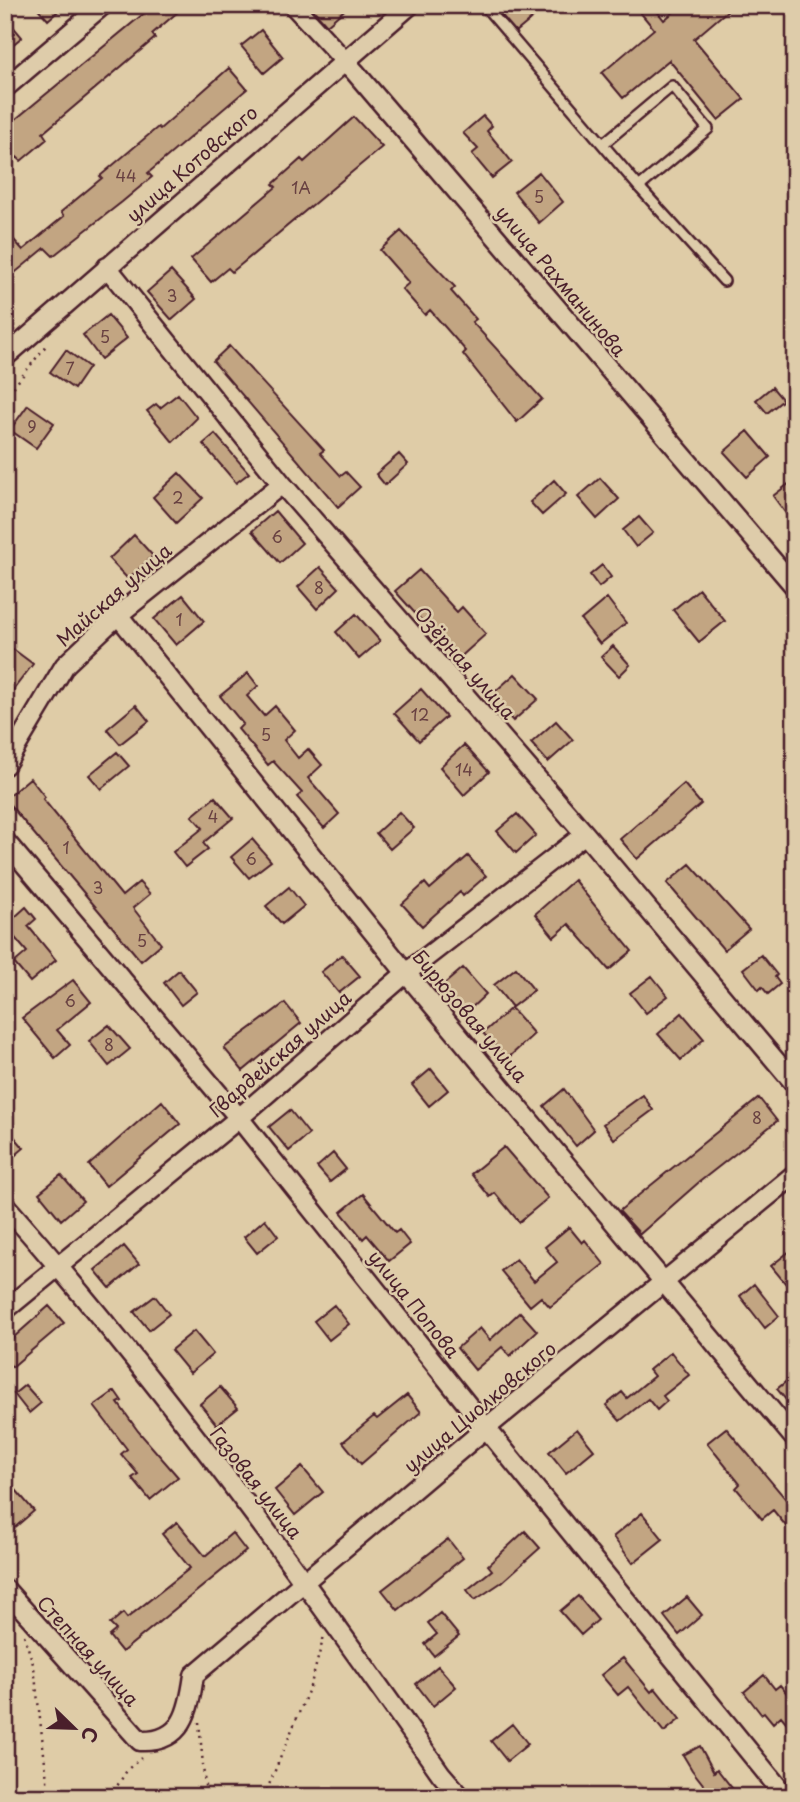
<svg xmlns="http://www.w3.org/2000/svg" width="800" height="1802" font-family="'Playpen Sans',sans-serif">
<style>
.building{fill:#c2a582;stroke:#4a1f2b;stroke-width:2}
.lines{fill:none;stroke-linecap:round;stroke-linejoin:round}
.service-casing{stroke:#4a1f2b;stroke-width:14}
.minor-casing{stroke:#4a1f2b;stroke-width:23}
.path{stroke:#4a1f2b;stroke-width:2.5;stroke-dasharray:2 5;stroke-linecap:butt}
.service{stroke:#deccaa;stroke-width:9}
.minor{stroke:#deccaa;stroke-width:18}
.labels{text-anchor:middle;stroke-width:5;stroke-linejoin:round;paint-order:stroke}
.number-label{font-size:16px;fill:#684041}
.street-label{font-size:19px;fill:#4a1f2b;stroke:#deccaa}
</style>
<rect width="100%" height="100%" fill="#dfcca7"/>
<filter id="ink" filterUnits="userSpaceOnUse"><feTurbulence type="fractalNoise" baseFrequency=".0143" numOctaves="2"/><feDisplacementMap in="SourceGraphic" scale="14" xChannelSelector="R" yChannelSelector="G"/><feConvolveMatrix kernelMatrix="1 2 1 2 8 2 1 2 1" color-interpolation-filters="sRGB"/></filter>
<g filter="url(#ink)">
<path class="building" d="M35,5H65L48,20Z
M144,5H186L152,34L155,38L43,133L47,139L21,161L17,157L5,167V128L148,10Z
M309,5H350L327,25Z
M493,5H534L540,12L516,32Z
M634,5H652L664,20L682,5H734L694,39L744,99L718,120L669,60L623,98L602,73L654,29Z
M5,17L22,37L5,51Z
M261,30L283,57L264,73L241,46Z
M229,68L247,89L148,173L152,177L122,202L53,256L45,248L5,281V248L14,240L23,250L64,216L61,212L102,178L100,176L158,127L160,129Z
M483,116L492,126L487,131L512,162L492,178L472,154L478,149L463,133Z
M354,117L382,147L232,272L228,268L211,282L191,259L276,187L273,184L301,159L304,162Z
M539,172L563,202L539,223L514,192Z
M401,231L455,287L451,291L476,319L472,322L542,399L517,422L463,354L466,351L430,310L425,315L402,289L409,283L380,250Z
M171,271L196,299L172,320L147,292Z
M108,315L127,338L101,359L83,335Z
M229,346L324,450L320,453L341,476L346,472L360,487L338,507L213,361Z
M66,350L89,367L74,389L50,372Z
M772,387L783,400L767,413L756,400Z
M178,394L197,418L173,442L147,411L156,404L160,408Z
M28,405L54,423L36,448L10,430Z
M748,431L770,457L747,477L724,452Z
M215,434L249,473L236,483L203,444Z
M399,454L408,464L385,485L376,474Z
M179,473L203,498L176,523L153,497Z
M600,478L619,499L597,519L578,497Z
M795,479V526L773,496Z
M554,480L566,494L542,515L530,502Z
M275,511L302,543L280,563L252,531Z
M639,517L653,533L636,547L623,530Z
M134,535L153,556L128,579L109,559Z
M602,565L611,577L599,587L590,575Z
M320,567L339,588L317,609L298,587Z
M419,570L457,612L462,607L486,634L457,660L395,591Z
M699,589L725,621L699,642L673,610Z
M183,595L204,621L176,645L154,619Z
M607,598L626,623L600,644L581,620Z
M356,614L380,641L359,659L336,632Z
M613,646L630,665L619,676L601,657Z
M13,649L33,664L13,690L5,684V660Z
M248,673L258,686L247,696L264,716L275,706L295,730L284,740L298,758L308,749L322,765L308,778L339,814L324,828L297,797L302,793L273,761L268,765L238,729L243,724L220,696Z
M515,674L538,699L513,721L490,696Z
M421,689L446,717L419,741L394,713Z
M136,705L149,721L120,744L107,729Z
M556,721L573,740L548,762L531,743Z
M464,745L489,772L464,795L440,767Z
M117,752L129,766L101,789L89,775Z
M30,778L45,797L43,799L122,896L139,882L150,894L133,908L161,944L141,961L5,799Z
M684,784L701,804L637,859L620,839Z
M215,797L233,818L203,843L208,849L185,867L173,852L203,828L192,816Z
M399,812L414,828L390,849L376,833Z
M517,814L536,835L516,853L497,831Z
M252,839L271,861L249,878L231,857Z
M468,856L486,876L463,896L460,892L422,926L402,904L425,883L430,889Z
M690,864L749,929L724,950L667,883Z
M574,880L632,951L609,970L569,924L554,937L535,914Z
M289,887L304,906L282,924L266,906Z
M26,907L36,919L28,926L56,960L30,982L14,963L27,952L5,926Z
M342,955L360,976L339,993L321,972Z
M761,955L777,975L775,977L780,984L768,994L762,987L759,990L743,969Z
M463,968L486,994L466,1013L442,986Z
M516,968L534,990L512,1007L494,985Z
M179,970L197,992L181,1005L164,983Z
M652,976L668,996L646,1013L630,993Z
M73,980L91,1002L57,1030L70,1045L55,1058L22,1018Z
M285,1003L301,1023L243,1071L224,1048Z
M511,1008L534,1034L507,1059L483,1033Z
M682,1013L704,1039L681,1060L658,1034Z
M109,1025L130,1049L109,1066L89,1041Z
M431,1069L448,1090L429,1106L412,1085Z
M564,1089L594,1130L576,1146L544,1106Z
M643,1095L653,1110L614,1139L603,1124Z
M759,1098L777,1121L698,1183L640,1234L619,1211Z
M162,1101L180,1124L106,1186L89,1165Z
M290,1110L309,1134L289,1151L269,1127Z
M5,1126L24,1148L5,1164Z
M504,1147L548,1198L519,1222L495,1193L490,1197L471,1174Z
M333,1153L346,1169L330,1182L317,1167Z
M61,1175L83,1201L61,1220L39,1193Z
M363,1194L395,1233L399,1230L410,1244L389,1261L367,1235L363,1239L341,1212Z
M265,1219L278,1236L257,1253L244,1237Z
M569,1227L582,1243L585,1240L604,1264L550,1307L541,1297L530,1306L501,1271L516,1259L534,1281L557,1262L545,1247Z
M124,1246L139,1264L110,1288L95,1270Z
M795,1247V1295L771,1266Z
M754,1284L779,1316L765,1328L740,1296Z
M155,1296L169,1314L149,1330L134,1312Z
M334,1305L349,1324L329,1340L314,1321Z
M49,1306L64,1323L12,1367L5,1358V1345Z
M520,1312L537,1331L510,1356L502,1347L475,1370L457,1348L480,1328L490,1340Z
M194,1331L213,1354L190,1373L171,1350Z
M671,1352L689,1375L663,1396L667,1401L657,1410L648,1399L620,1421L606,1405L622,1392L627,1398L654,1376L649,1370Z
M795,1374V1411L777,1389Z
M25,1385L41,1403L29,1413L14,1394Z
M220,1387L238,1408L217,1425L200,1404Z
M115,1391L122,1401L118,1403L138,1431L178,1477L150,1500L132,1478L138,1474L121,1454L127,1449L94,1406Z
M407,1395L421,1412L361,1464L343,1442L374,1416L377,1419Z
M726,1428L795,1510V1519L786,1526L773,1510L762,1519L736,1488L740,1484L707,1443Z
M577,1429L594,1450L566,1473L549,1452Z
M302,1467L323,1492L295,1515L275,1490Z
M16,1490L34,1511L5,1536V1500Z
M642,1513L663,1539L633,1563L613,1537Z
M177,1522L205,1556L232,1533L246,1551L122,1652L109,1636L116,1630L110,1624L123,1613L127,1618L190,1568L162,1534Z
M525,1531L540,1548L502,1582L475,1600L467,1590L492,1570L488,1565Z
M448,1539L463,1558L398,1610L382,1590Z
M578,1596L598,1620L581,1635L560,1611Z
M687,1597L702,1615L679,1635L664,1616Z
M440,1613L459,1636L434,1656L425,1644L437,1634L428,1623Z
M623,1658L651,1692L655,1688L680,1719L664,1732L628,1687L618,1695L601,1675Z
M438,1666L456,1687L433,1706L416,1684Z
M764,1675L775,1689L780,1685L795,1703V1733L781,1716L773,1723L764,1712L761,1714L744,1692Z
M512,1724L528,1744L507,1761L491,1741Z
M700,1746L714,1772L717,1769L739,1797H713L692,1770L683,1755Z"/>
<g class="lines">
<defs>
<path id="service" d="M484,5L639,187L708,129L672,86L603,144
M639,187L724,281"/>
<path id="minor" d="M293,5L355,72L795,587
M5,88L103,5
M107,267L282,484L585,834L795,1084
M5,357L410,5
M118,615L406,973L795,1439
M5,765L65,665L118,615L282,484
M5,841L239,1118L486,1428L786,1797
M5,1205C163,1384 304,1579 441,1774L461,1797
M5,1310L239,1118L406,973L585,834
M5,1589L140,1741C183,1743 189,1711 194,1675L486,1428L795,1174"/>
</defs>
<use href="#service" class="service-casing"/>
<use href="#minor" class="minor-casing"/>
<path class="path" d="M426,12L434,5
M5,398L48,343
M24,1635L34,1667L49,1797
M199,1722L206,1797
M110,1797L128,1769L141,1758
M264,1797L311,1684L324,1636"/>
<use href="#service" class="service"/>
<use href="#minor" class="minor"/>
</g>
</g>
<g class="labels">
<g class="number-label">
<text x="126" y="182">44</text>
<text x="301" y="194">1А</text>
<text x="539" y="203">5</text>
<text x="172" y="302">3</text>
<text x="105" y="343">5</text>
<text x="70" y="375">7</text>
<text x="32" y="433">9</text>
<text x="178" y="504">2</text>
<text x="277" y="543">6</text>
<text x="319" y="594">8</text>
<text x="179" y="626">1</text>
<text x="420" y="721">12</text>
<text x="266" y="741">5</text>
<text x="464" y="776">14</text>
<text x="213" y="823">4</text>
<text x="66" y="854">1</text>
<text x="251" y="865">6</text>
<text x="98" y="894">3</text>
<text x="142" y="947">5</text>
<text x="70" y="1007">6</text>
<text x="109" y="1051">8</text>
<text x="757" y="1124">8</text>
</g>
<g class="street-label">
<text transform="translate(192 164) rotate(-41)" y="7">улица Котовского</text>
<text transform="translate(561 281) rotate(50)" y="7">улица Рахманинова</text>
<text transform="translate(114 595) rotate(-41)" y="7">Майская улица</text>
<text transform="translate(465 663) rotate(49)" y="7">Озёрная улица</text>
<text transform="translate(470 1016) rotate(50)" y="7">Бирюзовая улица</text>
<text transform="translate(280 1054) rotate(-41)" y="7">Гвардейская улица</text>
<text transform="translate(414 1304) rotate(51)" y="7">улица Попова</text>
<text transform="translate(480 1407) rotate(-40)" y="7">улица Циолковского</text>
<text transform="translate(256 1483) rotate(52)" y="7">Газовая улица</text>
<text transform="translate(88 1651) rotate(48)" y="7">Степная улица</text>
</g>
</g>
<rect width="800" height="1802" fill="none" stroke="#deccaa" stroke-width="28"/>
<rect x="14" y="14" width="772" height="1774" fill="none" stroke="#4a1f2b" stroke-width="2.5" filter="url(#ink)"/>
<g transform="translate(74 1728) rotate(113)" stroke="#deccaa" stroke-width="5" paint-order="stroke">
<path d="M0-5L12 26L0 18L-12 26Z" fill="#4a1f2b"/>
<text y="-10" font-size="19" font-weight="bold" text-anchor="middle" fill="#4a1f2b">С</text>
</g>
</svg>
